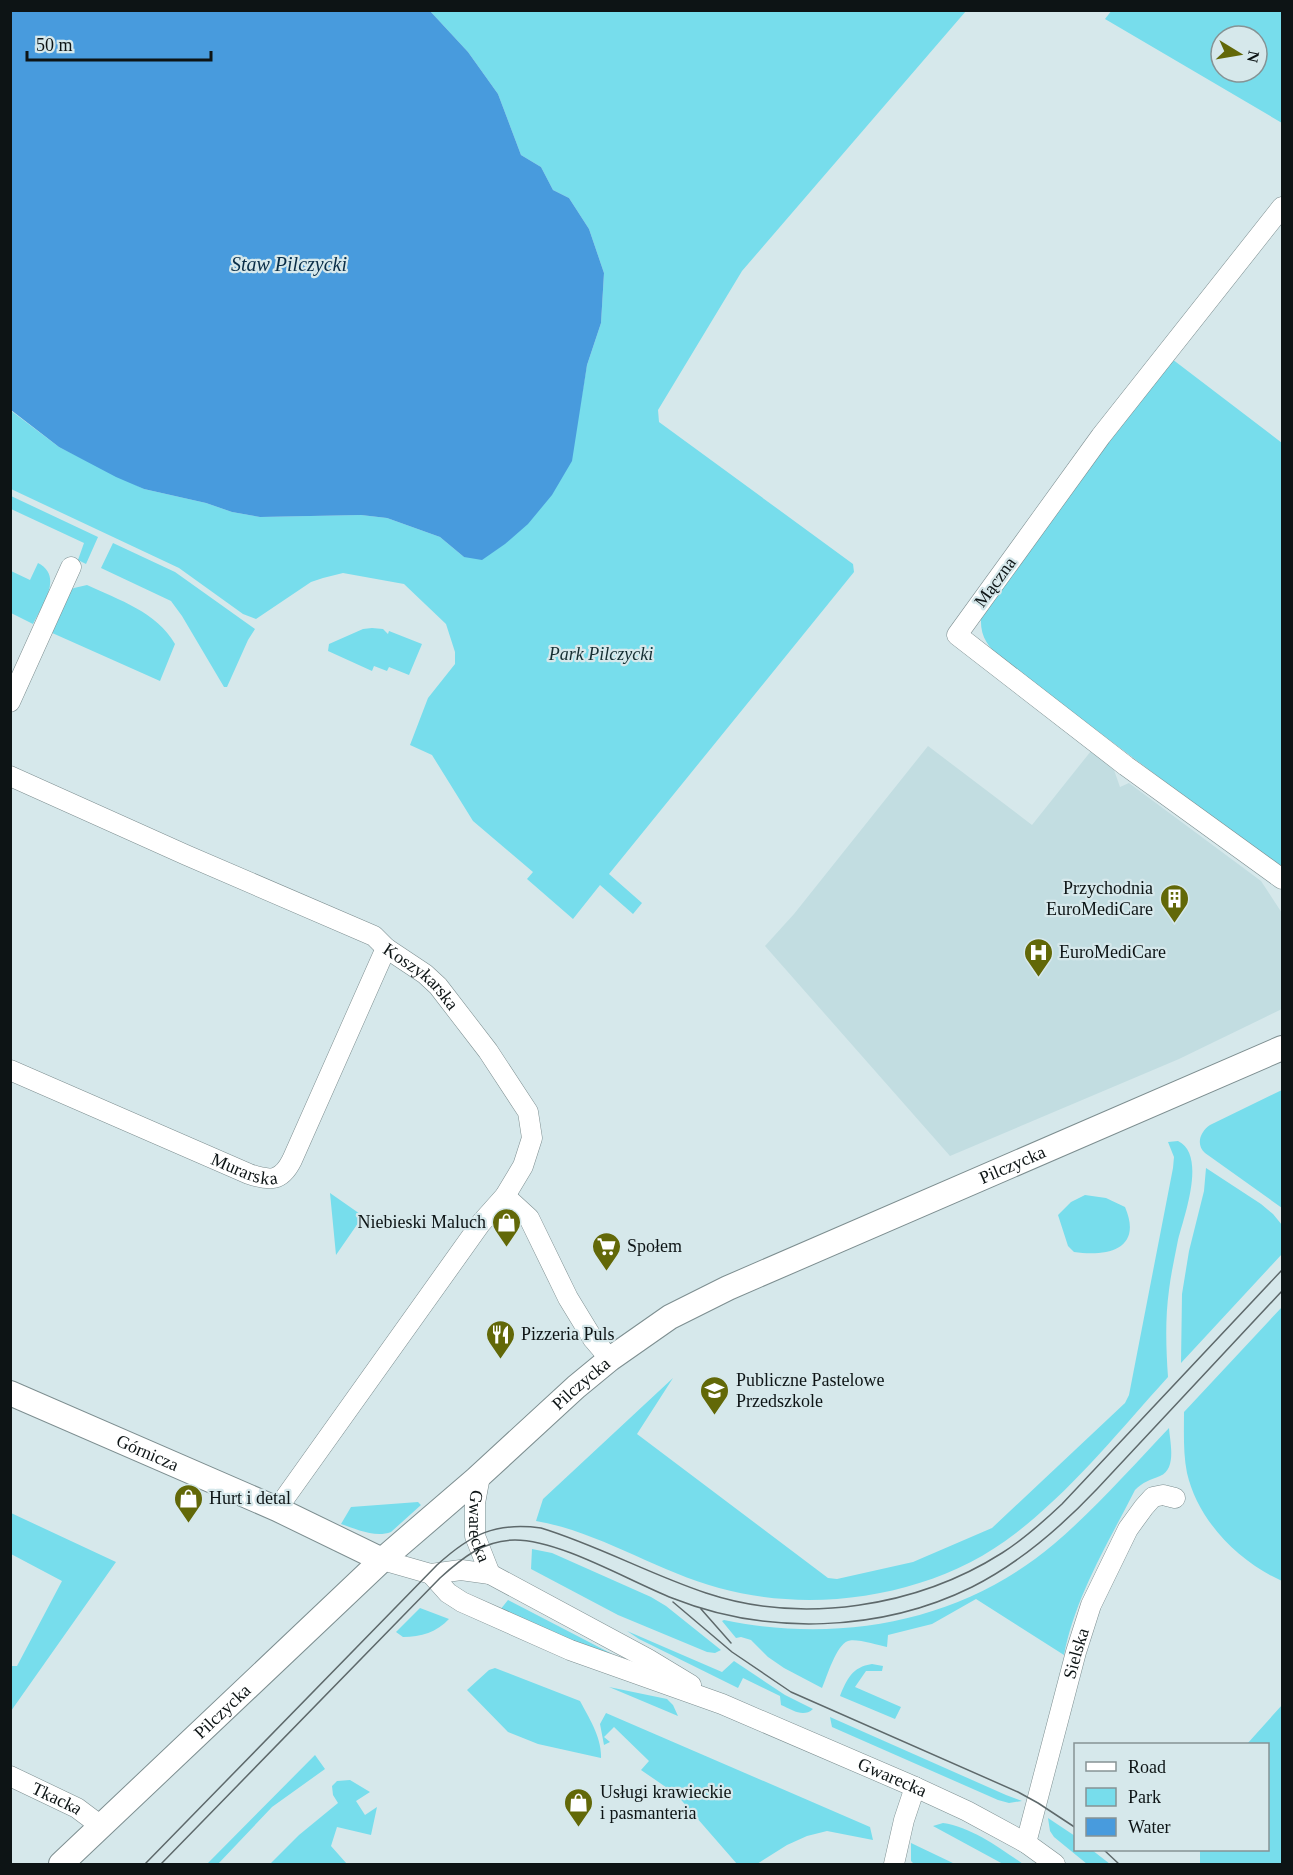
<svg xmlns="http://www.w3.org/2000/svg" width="1293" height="1875" font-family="Georgia,serif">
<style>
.built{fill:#c2dde1}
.green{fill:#77ddec;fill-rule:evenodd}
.water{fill:#489bdd}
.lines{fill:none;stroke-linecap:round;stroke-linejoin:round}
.minor-casing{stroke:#7d8e90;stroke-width:21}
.tertiary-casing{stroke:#7d8e90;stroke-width:26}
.minor{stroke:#fff;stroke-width:20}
.tertiary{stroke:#fff;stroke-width:24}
.tram{stroke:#5e696b;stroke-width:1.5}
.labels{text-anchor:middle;stroke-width:4.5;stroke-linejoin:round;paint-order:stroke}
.street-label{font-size:18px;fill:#0d1415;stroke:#d6e8eb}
.park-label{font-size:18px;font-style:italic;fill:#152e32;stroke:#d6e8eb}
.poi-label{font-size:18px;fill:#0d1415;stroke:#d6e8eb;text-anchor:start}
.water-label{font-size:20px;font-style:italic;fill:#0a2e48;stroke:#d6e8eb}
</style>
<rect width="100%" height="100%" fill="#d6e8eb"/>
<path class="built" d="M928,746L1032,825L1091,751L1114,770L1120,787L1129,783L1261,881L1282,913V1009L1179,1059L950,1156L765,946L794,914Z"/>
<path class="green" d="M1112,10L1282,11V123L1105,19ZM1221,36H1257V72H1221Z
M430,11H966L742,271L658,410L659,422L853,564L854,572L609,874L642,903L633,914L600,885L573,919L527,879L533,872L473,821L432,755L410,745L428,698L455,664V652L446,624L404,584L343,573L323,578L311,582L256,619L243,614L179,568L11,489L10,410L59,447L144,489L206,503L232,512L260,517L361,515L387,518L440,537L464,557L575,435L587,365L601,323L604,273L589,229L569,198L553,190L541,167L521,155L498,94L468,52Z
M1172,359L1282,443V870L1002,659C988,647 980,637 981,618L1075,482Z
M11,496L98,537L86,564L78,560L84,543L11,509Z
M113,543L175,572L255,629L248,640L227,687H224L182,616L171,601L101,568Z
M38,563C64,576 42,606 33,624L11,613V571L30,580Z
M87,585C119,600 157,612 175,644L160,681L50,632L69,591L74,588Z
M372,628L383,629L388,634L389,631L422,644L409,675L389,667L387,671L374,666L372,671L328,651L329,644L363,629Z
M1282,1090V1208L1205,1153C1195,1144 1201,1131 1210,1125Z
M1178,1141C1207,1155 1184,1216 1178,1240C1175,1256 1171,1273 1169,1290C1165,1319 1166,1348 1168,1377C1119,1431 1074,1488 1016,1533C936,1596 816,1615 719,1588C656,1571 600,1532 536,1521L543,1499L673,1378L637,1434L828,1578L837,1579L913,1562L992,1528L1125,1403L1129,1395L1173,1168L1174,1157L1168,1142Z
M1206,1168L1261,1204L1273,1214L1282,1225V1254L1181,1363L1182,1294L1189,1251L1204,1191Z
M330,1193L363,1216L336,1255Z
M1085,1195L1106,1198L1125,1207C1143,1249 1108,1257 1074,1252L1068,1246L1058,1215L1071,1202Z
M1282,1307V1581C1239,1562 1198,1521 1187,1473C1183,1453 1184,1432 1184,1412Z
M1169,1428C1170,1442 1177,1469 1160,1476C1150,1480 1143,1482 1135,1490C1108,1543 1075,1597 1064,1655L976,1599L932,1624L888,1635L887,1647C878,1645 855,1638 848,1641C836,1645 827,1677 822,1688L784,1668L768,1657L751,1640L741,1637L736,1638L722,1621L724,1620C840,1644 962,1622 1054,1544C1095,1509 1132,1467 1169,1428Z
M418,1502L421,1505L391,1532C375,1538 356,1529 341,1524L351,1507Z
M11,1513L116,1562L11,1711V1666H17L62,1581L11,1554Z
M532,1549L552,1553L651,1597L666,1606L721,1650L715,1653L707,1652L618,1615L531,1569Z
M508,1600L616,1656L611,1658L500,1610Z
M420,1608L449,1619C437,1632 421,1637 403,1637L396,1632Z
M627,1631L722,1672L734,1661L785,1695L813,1709C803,1718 793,1710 781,1705L780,1696L743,1678L738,1688L639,1639Z
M872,1664L883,1666L882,1671H866L855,1687L901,1707L895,1719L840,1696C847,1679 852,1667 872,1664Z
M495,1668L580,1701C589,1718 602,1738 601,1758L538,1744L508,1732L467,1690L489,1670Z
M609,1687L667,1699L673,1705L678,1716Z
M1282,1705V1864H1200V1850H1268V1744H1247Z
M606,1713L870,1827L873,1840L827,1831L807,1836L787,1845L757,1864H737L676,1794L641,1770L649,1761L614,1727L604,1737L610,1742L604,1745L600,1724Z
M830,1717L1006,1795L1022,1801L1009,1803L998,1800L832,1727Z
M315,1755L325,1769L272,1807L218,1864H207Z
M350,1780L370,1792L356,1801L365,1815L377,1807L371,1835L337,1827L331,1846L347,1864H270L299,1835L338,1803L333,1795L332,1786L337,1781Z
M1048,1818L1075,1836L1076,1850H1092L1110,1864H1087L1054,1837L1050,1831Z
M943,1823C971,1827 1000,1848 1023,1864H1003L933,1826Z
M911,1843L955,1864H914L911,1861Z"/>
<path class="water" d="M10,11H430L468,52L498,94L521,155L541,167L553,190L569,198L589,229L604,273L601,323L587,365L572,461L552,495L528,524L505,544L482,560L464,557L440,537L387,518L361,515L260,517L232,512L206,503L144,489L116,477L59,447L11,410Z"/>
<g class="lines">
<defs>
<g id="minor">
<path d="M1282,207L1101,436L957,635L1126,766L1282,879"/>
<path d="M10,702L71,567"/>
<path id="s1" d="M10,776L186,855L374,936L386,948L425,974L438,986L488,1051L528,1112L532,1138L523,1166L505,1196L481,1223L277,1509"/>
<path id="s2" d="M10,1070L249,1174C270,1181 281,1182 292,1160L386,948"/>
<path d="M505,1196L529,1218L568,1298L593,1339L610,1359"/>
<path id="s3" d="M480,1476L475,1503V1536L490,1574"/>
<path d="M382,1560L431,1574L461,1570L490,1574L648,1659L691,1685"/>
<path id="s4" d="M431,1574L448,1593L462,1602L570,1650L722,1704L915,1787L967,1811L1026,1843L1055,1864"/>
<path id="s5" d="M10,1776L77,1808L101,1826"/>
<path id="s6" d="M1026,1843L1076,1652L1091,1605L1128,1529L1144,1507L1153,1497L1163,1495L1175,1498"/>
<path d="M894,1864L904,1820L915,1787"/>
</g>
<g id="tertiary">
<path id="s7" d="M10,1393L277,1509L382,1560"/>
<path id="s8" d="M61,1864L382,1560L476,1479L576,1387L610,1359L670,1317L728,1288L1282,1048"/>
</g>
</defs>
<use href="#minor" class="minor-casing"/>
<use href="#tertiary" class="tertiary-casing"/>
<use href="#minor" class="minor"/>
<use href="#tertiary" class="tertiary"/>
<path class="tram" d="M673,1602L732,1652L791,1692L1018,1792L1038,1803L1076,1828
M701,1609L731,1643
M1104,1850L1119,1864
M145,1864L437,1565C471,1534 495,1522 541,1528C597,1545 649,1574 706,1593C802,1625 917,1607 1002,1553C1024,1539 1043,1522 1062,1504L1282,1270
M161,1864L440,1578C462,1558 484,1540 515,1540C560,1540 629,1581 672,1598C767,1636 881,1632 972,1587C1020,1563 1060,1528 1097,1489L1282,1291"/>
</g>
<defs>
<symbol id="building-pin" viewBox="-11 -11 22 30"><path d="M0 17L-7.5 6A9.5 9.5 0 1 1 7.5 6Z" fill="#626808" stroke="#d6e8eb"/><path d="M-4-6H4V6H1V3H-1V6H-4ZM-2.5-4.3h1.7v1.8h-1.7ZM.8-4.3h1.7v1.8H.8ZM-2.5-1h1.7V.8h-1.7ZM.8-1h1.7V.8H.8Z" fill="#fff"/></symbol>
<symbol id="hospital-pin" viewBox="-11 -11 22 30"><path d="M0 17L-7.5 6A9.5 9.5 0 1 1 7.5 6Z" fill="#626808" stroke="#d6e8eb"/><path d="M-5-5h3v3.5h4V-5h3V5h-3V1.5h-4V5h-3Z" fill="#fff"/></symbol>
<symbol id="shop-pin" viewBox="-11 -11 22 30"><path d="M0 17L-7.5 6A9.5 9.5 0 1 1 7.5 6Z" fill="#626808" stroke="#d6e8eb"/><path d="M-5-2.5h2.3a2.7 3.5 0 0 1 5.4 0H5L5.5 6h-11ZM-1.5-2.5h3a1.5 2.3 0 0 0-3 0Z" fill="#fff"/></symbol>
<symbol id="supermarket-pin" viewBox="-11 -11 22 30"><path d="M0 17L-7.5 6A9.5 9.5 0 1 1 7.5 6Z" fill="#626808" stroke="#d6e8eb"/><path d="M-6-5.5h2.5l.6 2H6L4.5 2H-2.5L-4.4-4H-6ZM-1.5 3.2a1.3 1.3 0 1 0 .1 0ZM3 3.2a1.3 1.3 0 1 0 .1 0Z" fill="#fff"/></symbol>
<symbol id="restaurant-pin" viewBox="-11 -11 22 30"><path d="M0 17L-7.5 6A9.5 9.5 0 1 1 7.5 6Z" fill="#626808" stroke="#d6e8eb"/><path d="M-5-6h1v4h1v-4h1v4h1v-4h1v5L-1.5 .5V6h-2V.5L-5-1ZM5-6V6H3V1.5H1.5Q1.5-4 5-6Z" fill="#fff"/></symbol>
<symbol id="school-pin" viewBox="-11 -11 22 30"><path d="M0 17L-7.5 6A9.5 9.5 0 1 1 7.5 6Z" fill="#626808" stroke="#d6e8eb"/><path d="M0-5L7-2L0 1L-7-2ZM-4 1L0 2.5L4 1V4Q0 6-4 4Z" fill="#fff"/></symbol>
</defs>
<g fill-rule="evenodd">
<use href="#building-pin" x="1158" y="882" width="33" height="45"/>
<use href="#hospital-pin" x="1022" y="936" width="33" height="45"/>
<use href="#shop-pin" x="490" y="1206" width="33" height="45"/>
<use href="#supermarket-pin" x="590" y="1230" width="33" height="45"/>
<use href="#restaurant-pin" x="484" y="1318" width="33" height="45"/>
<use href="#school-pin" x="698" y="1374" width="33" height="45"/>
<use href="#shop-pin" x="172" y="1482" width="33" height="45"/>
<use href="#shop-pin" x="562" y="1786" width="33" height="45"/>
</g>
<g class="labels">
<g class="street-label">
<text transform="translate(995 582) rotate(-54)" y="6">Mączna</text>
<text dy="6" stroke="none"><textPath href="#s1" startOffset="460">Koszykarska</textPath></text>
<text dy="6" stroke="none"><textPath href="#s2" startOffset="255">Murarska</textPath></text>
<text dy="6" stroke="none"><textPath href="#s8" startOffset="1194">Pilczycka</textPath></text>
<text dy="6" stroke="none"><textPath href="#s8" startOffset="708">Pilczycka</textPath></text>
<text dy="6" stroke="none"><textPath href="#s7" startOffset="150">Górnicza</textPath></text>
<text dy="6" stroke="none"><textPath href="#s3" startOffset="51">Gwarecka</textPath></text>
<text dy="6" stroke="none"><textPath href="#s6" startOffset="196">Sielska</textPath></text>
<text dy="6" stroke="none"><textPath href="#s8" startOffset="222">Pilczycka</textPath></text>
<text dy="6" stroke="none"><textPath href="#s4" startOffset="507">Gwarecka</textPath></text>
<text dy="6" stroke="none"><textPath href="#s5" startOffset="52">Tkacka</textPath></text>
</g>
<g class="park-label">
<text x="601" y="660">Park Pilczycki</text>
</g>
<g class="poi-label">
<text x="1153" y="894" text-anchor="end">Przychodnia<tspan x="1153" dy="21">EuroMediCare</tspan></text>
<text x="1059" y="958">EuroMediCare</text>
<text x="486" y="1228" text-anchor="end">Niebieski Maluch</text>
<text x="627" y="1252">Społem</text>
<text x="521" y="1340">Pizzeria Puls</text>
<text x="736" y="1386">Publiczne Pastelowe<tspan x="736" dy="21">Przedszkole</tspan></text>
<text x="209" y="1504">Hurt i detal</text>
<text x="600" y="1798">Usługi krawieckie<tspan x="600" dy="21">i pasmanteria</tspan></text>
</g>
<g class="water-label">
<text x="289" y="271">Staw Pilczycki</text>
</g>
</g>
<rect width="1293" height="1875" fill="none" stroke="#0d1415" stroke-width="24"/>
<rect x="1074" y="1743" width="195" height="108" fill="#d6e8eb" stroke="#869395" stroke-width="1.5"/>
<rect x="1086" y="1762" width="30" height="9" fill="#ffffff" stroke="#869395" stroke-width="1.5"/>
<text x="1128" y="1773" font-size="18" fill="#0d1415">Road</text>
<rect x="1086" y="1788" width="30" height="18" fill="#77ddec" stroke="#869395" stroke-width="1.5"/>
<text x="1128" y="1803" font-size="18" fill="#0d1415">Park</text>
<rect x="1086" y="1818" width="30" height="18" fill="#489bdd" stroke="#869395" stroke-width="1.5"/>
<text x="1128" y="1833" font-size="18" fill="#0d1415">Water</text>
<g transform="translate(1239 54) rotate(101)"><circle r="28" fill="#d6e8eb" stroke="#869395" stroke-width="1.5"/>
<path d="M0-4.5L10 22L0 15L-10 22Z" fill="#626808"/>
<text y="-9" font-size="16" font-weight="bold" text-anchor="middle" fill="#0d1415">N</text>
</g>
<path d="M27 51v9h184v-9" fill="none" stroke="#0d1415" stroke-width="3"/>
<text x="36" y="51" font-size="18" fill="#0d1415" stroke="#d6e8eb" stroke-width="4.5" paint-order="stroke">50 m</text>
</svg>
